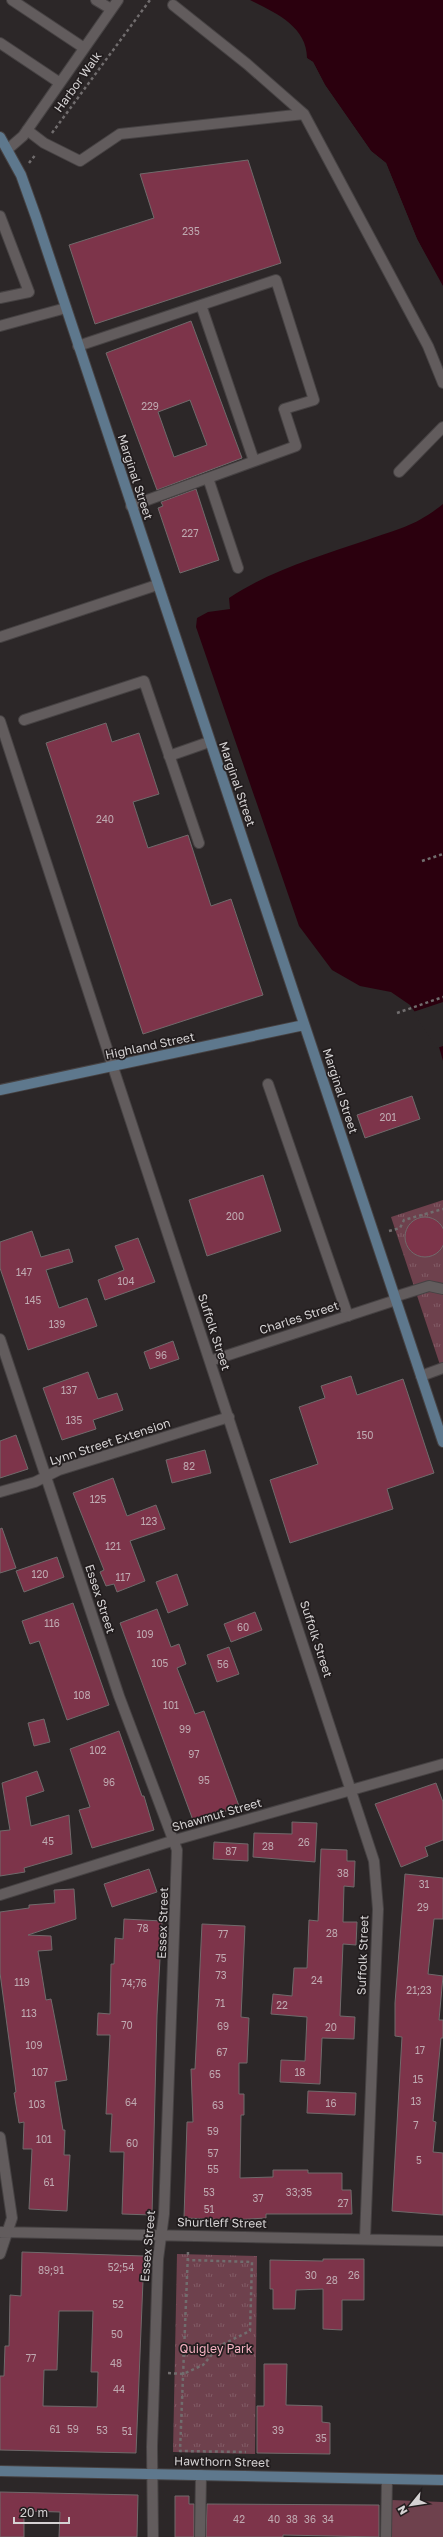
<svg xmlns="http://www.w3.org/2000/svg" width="443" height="2537" font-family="'Golos Text',sans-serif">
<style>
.green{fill:#6e414d}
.park{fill:url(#park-tufts)}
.water{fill:#2b000e}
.pier{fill:#2c2728}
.building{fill:#7d344a;stroke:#706a6b;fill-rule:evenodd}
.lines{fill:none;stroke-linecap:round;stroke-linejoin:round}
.lane-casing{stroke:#464243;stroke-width:12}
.street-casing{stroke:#464243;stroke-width:12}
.secondary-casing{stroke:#464243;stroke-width:12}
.path{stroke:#716d6e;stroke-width:2.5;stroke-dasharray:3 3;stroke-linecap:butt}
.lane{stroke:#625c5d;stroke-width:10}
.street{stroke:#625c5d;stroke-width:10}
.secondary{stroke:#5e788d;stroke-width:10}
.labels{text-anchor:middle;stroke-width:3.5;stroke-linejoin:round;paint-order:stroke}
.number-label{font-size:10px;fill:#bfaab1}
.street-label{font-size:12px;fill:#d5d2d3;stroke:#221d1e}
.park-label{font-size:12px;fill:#f4b1c1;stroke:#221d1e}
</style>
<defs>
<pattern id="park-tufts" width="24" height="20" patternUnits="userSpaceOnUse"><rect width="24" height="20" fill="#6e414d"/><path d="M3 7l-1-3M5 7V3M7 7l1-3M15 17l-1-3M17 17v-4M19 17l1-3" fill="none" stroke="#825c66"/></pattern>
</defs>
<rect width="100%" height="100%" fill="#2c2728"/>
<path class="green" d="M391,2500L443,2502V2537H392Z"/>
<path class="park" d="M443,1200V1374L391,1217Z
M177,2254L257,2256L255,2454L173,2452Z"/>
<path class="water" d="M250,0H443V286L417,239L386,163L371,151L325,85L313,62L307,58C307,26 274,12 250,0Z
M443,504V1061L439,1047L410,1005L391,992L360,986L332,970L299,926L196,627L197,618L208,612L230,609L229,598C271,570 320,556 367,540C400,528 414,527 443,504Z"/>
<path class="pier" d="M305,57L313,62L325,85L371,151L386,163L417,239L443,288L433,275L415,240L385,164L369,152L324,86L312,63Z
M443,1002V1046L437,1048L413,1012Z"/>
<path class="building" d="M248,160L281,263L95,324L69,245L154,218L140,174Z
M191,321L242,458L157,490L106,353ZM190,400L207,445L174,457L158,412Z
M196,489L219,560L180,573L158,508L163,506L161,502Z
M106,723L112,742L139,733L159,794L133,802L148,848L188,835L211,906L231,899L263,995L143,1034L46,743Z
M412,1096L420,1119L365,1138L357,1115Z
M263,1175L281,1231L207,1256L189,1200Z
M405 1237a20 20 0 1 1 40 0a20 20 0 1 1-40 0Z
M32,1231L41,1257L69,1249L73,1262L46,1270L59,1308L87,1298L97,1326L28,1350L0,1268V1242Z
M138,1238L155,1282L105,1300L98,1280L124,1270L115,1246Z
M173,1341L179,1359L150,1369L144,1352Z
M88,1372L98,1399L117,1393L123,1410L93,1420L96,1429L62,1440L43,1388Z
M351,1376L357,1395L403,1379L434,1473L387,1489L393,1509L290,1543L270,1480L318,1464L299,1407L325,1398L321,1386Z
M16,1435L28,1469L0,1478V1441Z
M205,1450L211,1473L172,1483L166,1460Z
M113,1478L127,1516L156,1505L165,1529L130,1541L145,1581L117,1592L114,1584L106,1586L100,1572L104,1570L73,1493Z
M2,1528L16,1568L0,1573V1529Z
M57,1557L64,1577L24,1592L16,1571Z
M177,1574L188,1605L168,1613L156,1582Z
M73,1603L109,1705L67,1720L39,1641L30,1644L22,1621Z
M157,1609L171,1647L179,1644L186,1664L177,1668L195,1714L204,1711L239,1806L194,1823L120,1623Z
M255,1612L262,1630L231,1642L224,1624Z
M229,1647L239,1674L217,1682L207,1655Z
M44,1719L50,1742L34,1746L28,1723Z
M119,1731L142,1796H144L154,1830L92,1848L79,1810L90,1807L70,1749Z
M37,1771L44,1791L26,1797L31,1826L69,1815L72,1854L24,1868L25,1872L0,1876V1831L10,1830L2,1783Z
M436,1783L443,1802V1840L425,1847L428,1856L401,1867L375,1804Z
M292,1822L317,1823L315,1862L253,1857L254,1833L292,1834Z
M214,1842L248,1844V1861L213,1859Z
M321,1849L347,1850V1861H355L354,1887L344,1886L343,1922H357L356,1945L343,1944L340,2016L355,2017L354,2039L322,2038L320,2084L280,2082L281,2060L305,2061L307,2017L271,2014L273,1994L292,1996L294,1968H307L309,1920L318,1921Z
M149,1869L157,1892L112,1907L104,1884Z
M405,1874L443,1878V1919H434L428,1974L443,1976L439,2020H443V2038H441L433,2121L436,2122L433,2152L443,2153V2215L392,2211L402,2037L395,2036V2003Z
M74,1889L76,1919L28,1935L51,1936L52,1950L38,1951L46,2000L51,1999L67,2080L55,2082L63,2130H65L64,2155H70L67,2211L29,2209L32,2149H23L24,2122L19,2123L14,2093L16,2092L0,1973V1912L29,1908V1905L55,1903L54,1890Z
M124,1919L162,1921L157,2015L152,2215L122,2214L124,2152H110L112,2114H106L110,2035H97L98,2013L110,2014L111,1964H114L115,1938L123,1939Z
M202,1924L245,1926L241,2017L249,2018L247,2063H239V2094H244V2115H241L240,2178L273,2177V2170H308V2173H342V2190H351L352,2214H266V2218L233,2220L184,2218L187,2122H193L191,2069H195Z
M308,2091L356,2093L355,2115L307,2113Z
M22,2252L144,2256L136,2453L0,2450V2376H4L5,2346H9L10,2295L21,2296ZM59,2311H93L91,2372H98L97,2407L43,2406L44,2370H57Z
M323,2259H364V2300H342V2330L323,2329V2289L296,2290L295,2309H273V2289H270V2260L323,2261Z
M264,2364H287L286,2405L322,2406V2422L330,2423V2454L257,2453V2406H264Z
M0,2492L138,2495L137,2537H59L60,2512L24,2511V2537H0Z
M175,2496H189V2504H194V2537H175Z
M207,2504L379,2505V2537L283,2535V2537H206Z"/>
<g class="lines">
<defs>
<path id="lane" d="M12,0L84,48
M96,0L111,9
M173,5L247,64L304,114
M0,43L60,83
M27,130L44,143L80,161L120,134L304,114L428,346L443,383
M8,149L23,136L118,0
M0,216L29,292L0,298
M201,305L254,461
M78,346L276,280L314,400L284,409L296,446L131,506
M399,472L443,427
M208,478L238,568
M0,637L157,585
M24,720L144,681L199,843
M0,721L113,1067
M169,756L209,742
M268,1084L348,1316
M394,1297L429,1286L443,1289
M421,1376L443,1368
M200,2537L201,2475
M386,2537L387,2479"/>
<path id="street" d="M0,326L66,308
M113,1067L374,1861L378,1909L365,2239
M0,1339L119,1696L177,1850L164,2214L158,2259L152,2447L153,2537
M210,1361L396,1300
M0,1492L35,1482L59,1470L229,1417
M0,1895L175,1840L443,1764
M0,2137L12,2218L0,2254
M0,2232L443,2241"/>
<path id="secondary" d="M0,137L21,175L36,217L443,1442
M0,1090L304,1025
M0,2471L443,2480"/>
</defs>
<use href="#lane" class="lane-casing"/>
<use href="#street" class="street-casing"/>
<use href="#secondary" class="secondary-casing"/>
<path class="path" d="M52,133L150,0
M29,163L36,154
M422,861L443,854
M397,1013L443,997
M389,1231L400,1228L404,1220L443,1209
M188,2252L180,2451L246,2452
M168,2373L183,2374L203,2365L219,2346L250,2331L252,2262L188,2260"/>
<use href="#lane" class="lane"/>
<use href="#street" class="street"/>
<use href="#secondary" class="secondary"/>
</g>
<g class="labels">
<g class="number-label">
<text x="191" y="235">235</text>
<text x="150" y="410">229</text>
<text x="190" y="537">227</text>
<text x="105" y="823">240</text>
<text x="388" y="1121">201</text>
<text x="235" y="1220">200</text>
<text x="24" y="1276">147</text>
<text x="126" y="1285">104</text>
<text x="33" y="1304">145</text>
<text x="57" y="1328">139</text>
<text x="161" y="1359">96</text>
<text x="69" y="1394">137</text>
<text x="74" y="1424">135</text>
<text x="365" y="1439">150</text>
<text x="189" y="1470">82</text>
<text x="98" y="1503">125</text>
<text x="149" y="1525">123</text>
<text x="113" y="1550">121</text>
<text x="40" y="1578">120</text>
<text x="123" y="1581">117</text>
<text x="52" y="1627">116</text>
<text x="243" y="1631">60</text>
<text x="145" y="1638">109</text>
<text x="160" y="1667">105</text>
<text x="223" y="1668">56</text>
<text x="82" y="1699">108</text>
<text x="171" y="1709">101</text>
<text x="185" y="1733">99</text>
<text x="98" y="1754">102</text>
<text x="194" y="1758">97</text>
<text x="204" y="1784">95</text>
<text x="109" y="1786">96</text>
<text x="48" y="1845">45</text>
<text x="304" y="1846">26</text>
<text x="268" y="1850">28</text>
<text x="231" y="1855">87</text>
<text x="343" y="1877">38</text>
<text x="424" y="1888">31</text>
<text x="423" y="1911">29</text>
<text x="143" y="1932">78</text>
<text x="332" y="1937">28</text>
<text x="223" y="1938">77</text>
<text x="221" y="1962">75</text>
<text x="221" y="1979">73</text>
<text x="317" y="1984">24</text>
<text x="22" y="1986">119</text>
<text x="134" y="1987">74;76</text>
<text x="419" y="1994">21;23</text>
<text x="220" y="2007">71</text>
<text x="282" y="2009">22</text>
<text x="29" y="2017">113</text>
<text x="127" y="2029">70</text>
<text x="223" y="2030">69</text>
<text x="331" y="2031">20</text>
<text x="34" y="2049">109</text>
<text x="420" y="2054">17</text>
<text x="222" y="2056">67</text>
<text x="40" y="2076">107</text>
<text x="300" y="2076">18</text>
<text x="215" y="2078">65</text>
<text x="418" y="2083">15</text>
<text x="416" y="2105">13</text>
<text x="131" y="2106">64</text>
<text x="331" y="2107">16</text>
<text x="37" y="2108">103</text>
<text x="218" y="2109">63</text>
<text x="416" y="2129">7</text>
<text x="213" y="2135">59</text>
<text x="44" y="2143">101</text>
<text x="132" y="2147">60</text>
<text x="213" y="2157">57</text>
<text x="419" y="2164">5</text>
<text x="213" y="2173">55</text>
<text x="49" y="2186">61</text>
<text x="209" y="2196">53</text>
<text x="299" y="2196">33;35</text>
<text x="258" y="2202">37</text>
<text x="343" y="2207">27</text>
<text x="209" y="2213">51</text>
<text x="121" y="2271">52;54</text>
<text x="51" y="2274">89;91</text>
<text x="311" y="2279">30</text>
<text x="354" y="2279">26</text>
<text x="332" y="2284">28</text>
<text x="118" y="2308">52</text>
<text x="117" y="2338">50</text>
<text x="31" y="2362">77</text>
<text x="116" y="2367">48</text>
<text x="119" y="2393">44</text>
<text x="55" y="2433">61</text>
<text x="73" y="2433">59</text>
<text x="102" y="2434">53</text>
<text x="278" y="2434">39</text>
<text x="127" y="2435">51</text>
<text x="321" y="2442">35</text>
<text x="239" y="2523">42</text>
<text x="274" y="2523">40</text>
<text x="292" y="2523">38</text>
<text x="310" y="2523">36</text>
<text x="328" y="2523">34</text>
</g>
<g class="street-label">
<text transform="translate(78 82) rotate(-54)" y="4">Harbor Walk</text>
<text transform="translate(135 477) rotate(72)" y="4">Marginal Street</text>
<text transform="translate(237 784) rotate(71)" y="4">Marginal Street</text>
<text transform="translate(150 1046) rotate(-12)" y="4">Highland Street</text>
<text transform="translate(340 1091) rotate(72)" y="4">Marginal Street</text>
<text transform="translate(299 1318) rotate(-18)" y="4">Charles Street</text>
<text transform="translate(214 1332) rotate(72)" y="4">Suffolk Street</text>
<text transform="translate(110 1442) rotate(-18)" y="4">Lynn Street Extension</text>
<text transform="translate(100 1599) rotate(72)" y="4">Essex Street</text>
<text transform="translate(316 1639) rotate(72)" y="4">Suffolk Street</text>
<text transform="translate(217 1815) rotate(-16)" y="4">Shawmut Street</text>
<text transform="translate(163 1923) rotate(-88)" y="4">Essex Street</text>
<text transform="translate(363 1955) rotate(-88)" y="4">Suffolk Street</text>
<text transform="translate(222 2223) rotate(1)" y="4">Shurtleff Street</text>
<text transform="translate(148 2246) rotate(-85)" y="4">Essex Street</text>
<text transform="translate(222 2462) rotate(1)" y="4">Hawthorn Street</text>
</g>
<g class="park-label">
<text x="216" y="2353">Quigley Park</text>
</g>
</g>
<g transform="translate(411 2505) rotate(240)" stroke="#221d1e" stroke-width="3" paint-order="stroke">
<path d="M0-3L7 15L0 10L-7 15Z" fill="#d5d2d3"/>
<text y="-6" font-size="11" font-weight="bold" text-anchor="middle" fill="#d5d2d3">N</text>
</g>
<path d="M14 2517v6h55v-6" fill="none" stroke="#d5d2d3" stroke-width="2"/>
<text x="20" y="2517" font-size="12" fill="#d5d2d3" stroke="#221d1e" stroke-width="3" paint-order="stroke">20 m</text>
</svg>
